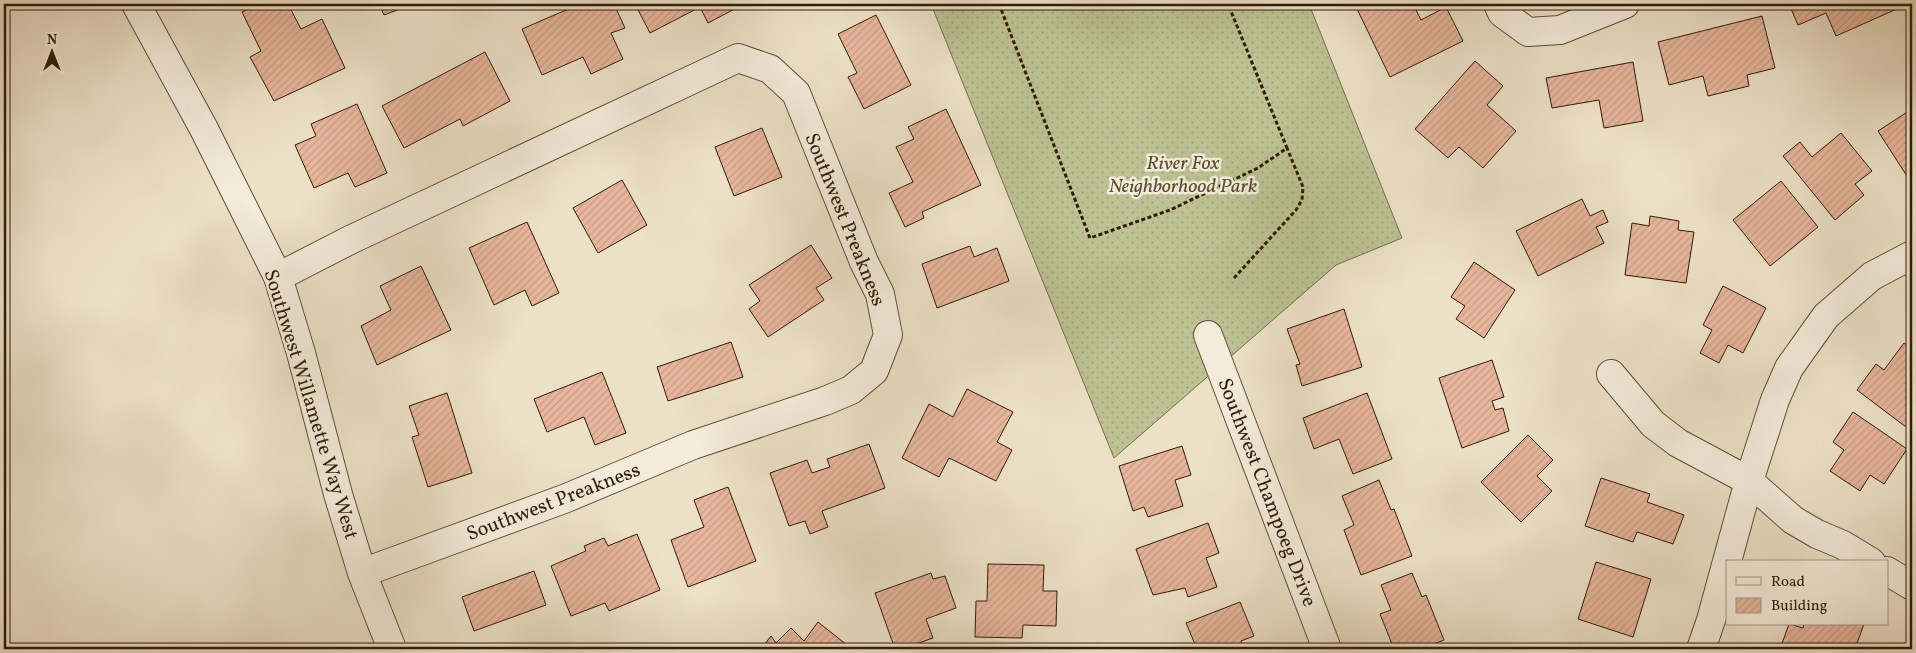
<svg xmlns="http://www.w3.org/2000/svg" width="1916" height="653" font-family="Vollkorn,serif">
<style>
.grass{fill:url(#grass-dots);stroke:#766e4e}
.building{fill:url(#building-hatch);stroke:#311b08}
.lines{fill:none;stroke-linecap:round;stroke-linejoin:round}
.street-casing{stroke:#604c38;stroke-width:30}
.path{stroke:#311b08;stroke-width:3;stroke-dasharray:4 2.5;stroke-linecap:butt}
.street{stroke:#f3ecdb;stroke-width:28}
.labels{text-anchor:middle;stroke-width:5;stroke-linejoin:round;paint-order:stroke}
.park-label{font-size:20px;font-style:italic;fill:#5b4d32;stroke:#f3ecdb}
.street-label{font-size:20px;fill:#311b08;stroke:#f3ecdb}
</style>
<defs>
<pattern id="grass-dots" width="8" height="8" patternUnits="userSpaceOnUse" patternTransform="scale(1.25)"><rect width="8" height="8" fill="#bcc293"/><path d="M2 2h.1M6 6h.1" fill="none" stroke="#a2a67d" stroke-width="1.8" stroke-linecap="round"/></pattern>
<pattern id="building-hatch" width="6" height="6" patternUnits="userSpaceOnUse" patternTransform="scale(1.25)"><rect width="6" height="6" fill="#e7b69c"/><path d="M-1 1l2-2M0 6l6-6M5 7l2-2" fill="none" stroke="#c79c85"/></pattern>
</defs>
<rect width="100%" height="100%" fill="#ece1c7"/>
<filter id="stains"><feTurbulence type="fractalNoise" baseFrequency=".004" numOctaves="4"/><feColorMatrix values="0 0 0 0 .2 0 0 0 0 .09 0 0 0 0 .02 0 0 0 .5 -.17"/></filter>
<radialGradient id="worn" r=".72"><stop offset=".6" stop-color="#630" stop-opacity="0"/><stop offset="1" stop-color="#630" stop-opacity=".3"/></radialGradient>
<path class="grass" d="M931,4H1309L1402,238L1336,265L1114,458Z"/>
<path class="building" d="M259,4H288L301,29L322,19L345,68L274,101L250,57L261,51L242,12Z
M379,4H413L384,15Z
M580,4H614L625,28L611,33L623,59L591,74L583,57L542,75L522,29Z
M635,4H744L708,23L700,7L650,33Z
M1368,4H1413L1421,20L1446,7L1463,41L1390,77L1357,9Z
M1789,4H1897L1899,8L1836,36L1826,13L1798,25Z
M876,15L911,85L864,109L848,77L857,73L838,34Z
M1762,16L1775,68L1747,75L1749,86L1708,96L1703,76L1669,85L1658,42Z
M485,52L510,101L463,126L460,119L404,148L382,106Z
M1475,61L1503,86L1487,105L1516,131L1483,168L1459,147L1448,158L1415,129Z
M1633,62L1643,121L1604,128L1599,100L1552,108L1546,78Z
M357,104L387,173L355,187L348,173L314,188L295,145L316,136L311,124Z
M946,109L981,185L922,212L924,218L905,227L889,193L913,182L896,147L914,139L908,127Z
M1912,109V184L1878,131Z
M762,128L782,177L734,196L715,147Z
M1841,133L1872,171L1855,184L1864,195L1835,220L1783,156L1800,142L1812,157Z
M622,180L647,225L598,253L573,208Z
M1781,181L1818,227L1770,266L1733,220Z
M1582,199L1590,216L1603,210L1608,222L1596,227L1604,243L1538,276L1516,231Z
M1650,216L1679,221L1678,230L1694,232L1686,283L1625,275L1632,223L1649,226Z
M527,222L559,293L532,306L525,290L494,305L469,248Z
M811,245L832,278L816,288L824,300L768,337L749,309L760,301L749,285Z
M970,246L974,257L997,248L1009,281L937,308L922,264Z
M1474,262L1515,290L1484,338L1456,319L1465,306L1451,297Z
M421,266L451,330L377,365L361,326L391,310L380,286Z
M1723,286L1766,308L1743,353L1728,345L1719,363L1700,353L1712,330L1703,325Z
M1344,309L1362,367L1302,386L1296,365L1300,364L1287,329Z
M731,342L743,377L668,401L657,367Z
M1904,343L1912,349V420L1906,427L1857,390L1876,364L1884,370Z
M1492,360L1504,397L1492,401L1495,410L1503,408L1509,431L1462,448L1439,378Z
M602,372L626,433L595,445L584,417L547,432L534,399Z
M967,389L1013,412L997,442L1012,450L996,481L949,458L939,477L902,458L929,404L953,417Z
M447,393L472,473L428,487L412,437L419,435L409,406Z
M1367,393L1392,459L1353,474L1339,439L1314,449L1303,418Z
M1853,412L1907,449L1884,484L1870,475L1860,491L1830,471L1844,450L1833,442Z
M1528,435L1553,460L1537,476L1552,491L1521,522L1481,482Z
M869,444L885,488L822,511L828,527L810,534L805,521L789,526L770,473L807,460L812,473L830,467L827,459Z
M1182,446L1191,475L1175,480L1183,506L1148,517L1144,507L1133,511L1119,466Z
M1601,478L1650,494L1647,502L1684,515L1673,544L1637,532L1633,542L1585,526Z
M1379,480L1391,510L1394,509L1412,556L1361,575L1344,530L1354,525L1342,496Z
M728,487L756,561L688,587L671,540L704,527L694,500Z
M1208,523L1219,553L1206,558L1217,587L1188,597L1185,588L1153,595L1136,549Z
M637,534L660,590L609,611L605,603L571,616L551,566L586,551L584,546L604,538L608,546Z
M1596,562L1651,579L1633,637L1578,619Z
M988,564L1044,565L1043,591H1057L1056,626L1023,625L1022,638L975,637L976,601H987Z
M534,571L546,605L474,631L462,597Z
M931,573L933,579L945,576L956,608L926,619L933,638L902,649H895L875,593Z
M1412,573L1422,597L1426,595L1444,640L1421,649H1394L1380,614L1391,610L1381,585Z
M1240,602L1254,636L1241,641L1245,649H1197L1186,623Z
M818,622L852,649H761L771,636L776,643L791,628L804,641Z
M1789,624L1803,628L1804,624H1864L1855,649H1780Z
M1099,643L1101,649H1083Z
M1580,643L1596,649H1578Z"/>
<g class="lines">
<defs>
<path id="street" d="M136,4L204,129L278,277L301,353L338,494L362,573L392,649
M1498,4L1502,13L1528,32L1560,30L1625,4
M278,277L350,240L738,58L770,69L796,93L864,262L880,294L888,335L874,371L851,390L825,401L693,445L564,499L362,573
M1208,335L1327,649
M1611,374L1653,424L1678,443L1749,481L1793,520L1817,534L1843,545L1871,562
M1887,571L1912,586
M1701,649L1711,620L1749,481L1775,400L1789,368L1826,316L1872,276L1912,255"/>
</defs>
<use href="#street" class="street-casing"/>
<path class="path" d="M999,4L1090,238L1170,210L1258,168L1287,148L1228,4
M1234,278L1296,210L1302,200L1303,187L1287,148"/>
<use href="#street" class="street"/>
</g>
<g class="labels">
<g class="park-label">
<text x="1183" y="169">River Fox<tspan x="1183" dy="23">Neighborhood Park</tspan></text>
</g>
<g class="street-label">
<text transform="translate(846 219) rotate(68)" y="7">Southwest Preakness</text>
<text transform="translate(312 404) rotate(73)" y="7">Southwest Willamette Way West</text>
<text transform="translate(1268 492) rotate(69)" y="7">Southwest Champoeg Drive</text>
<text transform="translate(553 501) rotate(-21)" y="7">Southwest Preakness</text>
</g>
</g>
<rect width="1916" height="653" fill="none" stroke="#ece1c7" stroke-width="20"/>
<rect x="5" y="5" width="1906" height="643" fill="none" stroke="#311b08" stroke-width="2.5"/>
<rect x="10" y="10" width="1896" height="633" fill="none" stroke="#311b08"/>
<rect x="1726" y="560" width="162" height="65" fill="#f3ecdb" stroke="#a59887"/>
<rect x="1736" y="577" width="25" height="8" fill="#f3ecdb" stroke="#a59887"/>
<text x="1771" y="586" font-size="15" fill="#311b08">Road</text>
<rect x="1736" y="598" width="25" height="15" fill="url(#building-hatch)" stroke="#a59887"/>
<text x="1771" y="610" font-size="15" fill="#311b08">Building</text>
<g transform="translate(52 52)" stroke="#f3ecdb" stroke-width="4" paint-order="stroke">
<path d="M0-4L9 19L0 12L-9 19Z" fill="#311b08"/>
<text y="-8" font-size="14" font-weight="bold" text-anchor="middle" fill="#311b08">N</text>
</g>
<rect width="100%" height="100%" filter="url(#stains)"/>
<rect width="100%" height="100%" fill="url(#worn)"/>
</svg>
